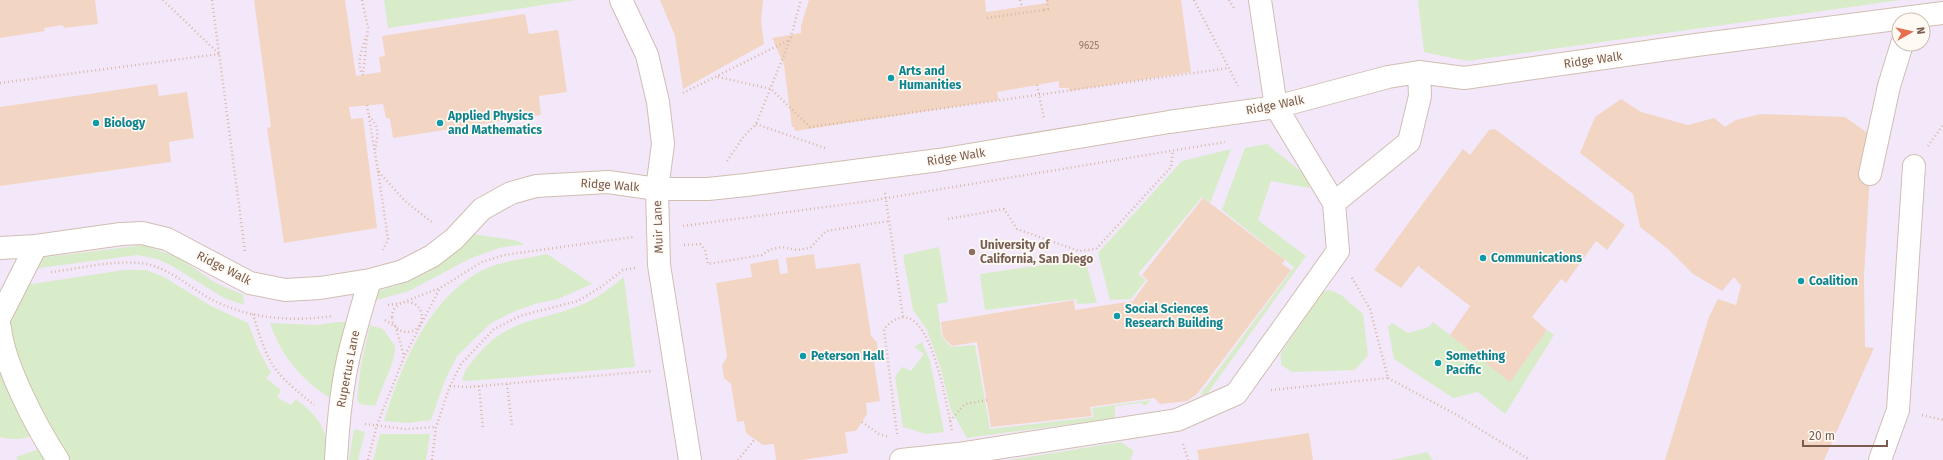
<svg xmlns="http://www.w3.org/2000/svg" width="1943" height="460" font-family="'Fira Sans',sans-serif">
<style>
.education{fill:#f3e8fa;fill-rule:evenodd}
.green{fill:#d8ecc9}
.building{fill:#f3d5c3}
.lines{fill:none;stroke-linecap:round;stroke-linejoin:round}
.street-casing{stroke:#d1beb0;stroke-width:24}
.path{stroke:#d9b8a5;stroke-width:2.5;stroke-dasharray:1 3;stroke-linecap:butt}
.street{stroke:#fff;stroke-width:22}
.path-bridge{stroke:#d9b8a5;stroke-width:2.5;stroke-dasharray:1 3;stroke-linecap:butt}
.culture-dot{fill:#0f9aa8;stroke:#fffaf3;stroke-width:1.5}
.education-dot{fill:#8d6e63;stroke:#fffaf3;stroke-width:1.5}
.labels{text-anchor:middle;stroke-width:3.5;stroke-linejoin:round;paint-order:stroke}
.number-label{font-size:10px;fill:#987a6a}
.street-label{font-size:12px;fill:#7a5c4d;stroke:#fffaf3}
.culture-label{font-size:12px;font-weight:bold;fill:#0d838f;stroke:#fffaf3;text-anchor:start}
.education-label{font-size:12px;font-weight:bold;fill:#785e54;stroke:#fffaf3;text-anchor:start}
</style>
<rect width="100%" height="100%" fill="#fdf6ec"/>
<path class="education" d="M0,0H1943V460H0ZM1899,20H1923V44H1899Z"/>
<path class="green" d="M384,0H576L388,28Z
M1418,0H1900L1467,61L1424,52Z
M1267,144L1309,178V188L1271,181L1258,220L1306,256L1207,394L1200,395L1294,267L1222,210L1245,148Z
M1231,149L1210,203L1202,197L1138,274L1146,280L1131,299L1110,300L1098,253L1182,161Z
M472,234L514,240L525,244L499,248L469,259L409,291L373,301L375,292C400,285 425,277 445,260C455,252 464,242 472,234Z
M144,245L179,258L214,282L243,295L244,305L224,298L172,266L157,259L137,255L32,269L39,258Z
M939,247L948,302L937,304L942,337L951,347L975,345L990,429L1094,417L1092,408L1151,400L1145,406L1141,403L1115,406V418L967,438L951,410L940,366L926,328L913,310L903,255Z
M547,254L592,284L558,299L535,304L515,311L491,323L457,356L445,380L431,420L408,423L384,421C401,367 426,303 477,273C497,261 525,259 547,254Z
M1085,259L1097,303L1077,304L1076,299L985,310L980,274Z
M124,270H146L164,277L211,306L248,323L258,349L271,373L266,378L281,390L277,397L291,405L296,399C320,418 328,429 328,460H68L18,369L7,327L25,285Z
M624,277L635,367L468,381L462,380C464,370 470,364 476,357C508,317 540,322 581,305C597,299 611,287 624,277Z
M1330,290L1341,295L1363,314L1368,355L1355,370L1292,372L1281,365V353L1323,292Z
M337,322H349L332,399C303,382 281,356 270,323L317,325Z
M1433,322L1510,381L1547,330L1554,335L1505,414L1478,392L1453,398L1394,359L1388,327L1392,323L1408,333L1429,327Z
M370,325L383,329L395,346V351L392,364L375,406L360,404L357,400L361,365Z
M922,342L930,361L944,432L926,434L903,427L895,377L902,367L911,371L924,354L914,347Z
M0,356L34,435C23,440 12,440 0,437Z
M354,429L365,432L358,460H349Z
M380,434H430L426,460H373Z
M1121,442L1134,451L1130,460H1009Z
M45,447L52,460H18L16,457Z
M1427,452L1433,460H1391Z"/>
<path class="building" d="M0,0H95L98,24L64,28L63,25L44,28L45,31L0,38Z
M254,0H345L356,76L381,72L379,57L385,56L382,36L525,14L529,34L558,30L567,92L539,96L541,115L393,138L390,119L386,118L383,104L349,107L351,119L363,118L377,228L284,243L267,128L271,127Z
M660,0H763L761,21L764,44L683,89L675,36Z
M809,0H985L986,12L1047,3L1046,0H1181L1191,72L1069,91V88H1059V81L997,92L999,100L795,131L794,127H792L784,65L772,38L801,33V26Z
M157,84L159,96L187,92L194,138L169,142L171,162L0,186V107Z
M1621,99L1641,112L1688,125L1714,118L1725,127L1736,120L1761,114L1845,117L1869,134L1870,174L1864,276L1865,347L1874,348L1824,460H1665L1709,317L1718,299L1736,305L1741,286L1734,277L1722,291L1693,274L1668,249L1640,227L1633,194L1580,153L1595,117Z
M1495,129L1625,225L1607,250L1596,241L1566,283L1561,279L1532,317L1547,330L1510,382L1450,335L1470,306L1418,266L1401,288L1374,270L1463,149L1470,155L1489,130Z
M1203,198L1285,260L1282,264L1291,270L1197,394L1187,401L1160,404L1154,398L1090,407L1092,416L991,427L977,342L952,346L943,337L941,322L1074,300L1075,310L1133,301L1148,280L1142,275Z
M814,254L816,269L860,263L871,336L877,342L878,355L874,362L880,401L866,403L867,414L856,431L845,432L848,453L802,460H776L774,444L763,445L746,433L744,421L737,422L731,384L724,378L722,365L727,357L716,283L752,277L750,264L778,259L780,274L788,273L786,258Z
M1309,433L1313,460H1199L1197,450Z"/>
<g class="lines">
<defs>
<path id="street" d="M621,0L647,55L658,102L663,144L657,189L659,265L690,460
M1260,0L1276,107L1334,203
M1870,174L1889,86L1902,44
M0,248L36,246L121,234L142,233L167,239L250,283L285,290L320,288L370,280L403,271L432,256L454,239L482,209L511,193L536,186L608,182L657,189H708L746,185L939,160L1169,122L1276,107L1388,77L1419,72L1464,78L1696,45L1943,13
M0,317L36,246
M0,328C4,366 37,428 58,460
M336,460C338,423 341,387 350,351C356,327 363,303 370,280
M901,460L958,454L1177,420L1236,394L1338,251L1334,203L1409,142L1420,96L1419,72
M1880,460L1898,410L1914,166"/>
</defs>
<use href="#street" class="street-casing"/>
<path class="path" d="M163,0L219,54
M212,0L245,251
M362,0L368,28L363,75
M1020,0L1022,7
M1194,0L1238,86
M1229,0L1234,8
M1044,10L1048,9L1047,0
M363,75C355,63 363,48 366,36
M718,77L771,89L810,127L1229,68
M0,83L219,54
M1037,85L1044,118
M683,93L789,40
M367,105L378,171L405,201L433,223
M369,116C380,128 378,135 375,150
M756,124L825,148
M1928,146L1943,125
M727,161L744,136L756,124L790,40L801,0
M378,171L388,239L383,250
M885,193L903,317
M948,219L1004,209L1017,229L1079,251L1096,249L1171,167L1173,150
M683,226L863,202L1225,142
M684,245L700,244L705,250L708,264L762,255L769,250L781,247L797,250L810,248L826,231L889,221
M51,272C78,269 112,260 139,263C166,265 186,285 209,298C247,319 291,322 333,316
M392 317a15 15 0 1 1 30 0a15 15 0 1 1-30 0Z
M388,305L401,303L440,288L482,262L504,255L633,237
M253,314C258,331 263,348 272,364C282,380 300,393 314,405
M385,320L396,327L404,357
M1388,378L1457,415L1530,460
M507,384L512,426
M450,386L469,387L651,371
M479,386L483,429
M1271,390L1388,378L1370,309L1351,276
M1922,415L1943,420
M950,421L965,404L987,400
M862,422L879,434L889,437
M365,424L405,429L436,427
M897,434L884,329C928,279 946,405 952,430
M1183,444L1188,460
M368,460L377,425L404,357L440,288
M432,460L436,427L450,386L461,364L494,329L520,316L578,301L601,287L623,270L635,268
M738,460L755,439"/>
<use href="#street" class="street"/>
<path class="path-bridge" d="M987,18L1044,10"/>
</g>
<g class="culture-dot">
<circle cx="891" cy="78" r="4"/>
<circle cx="96" cy="123" r="4"/>
<circle cx="440" cy="123" r="4"/>
<circle cx="1483" cy="258" r="4"/>
<circle cx="1801" cy="281" r="4"/>
<circle cx="1117" cy="316" r="4"/>
<circle cx="803" cy="356" r="4"/>
<circle cx="1438" cy="363" r="4"/>
</g>
<circle class="education-dot" cx="972" cy="252" r="4"/>
<g class="labels">
<g class="number-label">
<text x="1089" y="49">9625</text>
</g>
<g class="street-label">
<text transform="translate(1593 60) rotate(-8)" y="4">Ridge Walk</text>
<text transform="translate(1275 105) rotate(-11)" y="4">Ridge Walk</text>
<text transform="translate(956 157) rotate(-9)" y="4">Ridge Walk</text>
<text transform="translate(610 185) rotate(4)" y="4">Ridge Walk</text>
<text transform="translate(658 227) rotate(-92)" y="4">Muir Lane</text>
<text transform="translate(224 268) rotate(27)" y="4">Ridge Walk</text>
<text transform="translate(348 369) rotate(-79)" y="4">Rupertus Lane</text>
</g>
<g class="culture-label">
<text x="899" y="75">Arts and<tspan x="899" dy="14">Humanities</tspan></text>
<text x="448" y="120">Applied Physics<tspan x="448" dy="14">and Mathematics</tspan></text>
<text x="104" y="127">Biology</text>
<text x="1491" y="262">Communications</text>
<text x="1809" y="285">Coalition</text>
<text x="1125" y="313">Social Sciences<tspan x="1125" dy="14">Research Building</tspan></text>
<text x="811" y="360">Peterson Hall</text>
<text x="1446" y="360">Something<tspan x="1446" dy="14">Pacific</tspan></text>
</g>
<g class="education-label">
<text x="980" y="249">University of<tspan x="980" dy="14">California, San Diego</tspan></text>
</g>
</g>
<g transform="translate(1911 32) rotate(82)"><circle r="19" fill="#fffaf3" stroke="#cabbb1"/>
<path d="M0-3L7 15L0 10L-7 15Z" fill="#e76f51"/>
<text y="-6" font-size="11" font-weight="bold" text-anchor="middle" fill="#7a5c4d">N</text>
</g>
<path d="M1803 440v6h84v-6" fill="none" stroke="#7a5c4d" stroke-width="2"/>
<text x="1809" y="440" font-size="12" fill="#7a5c4d" stroke="#fffaf3" stroke-width="3" paint-order="stroke">20 m</text>
</svg>
